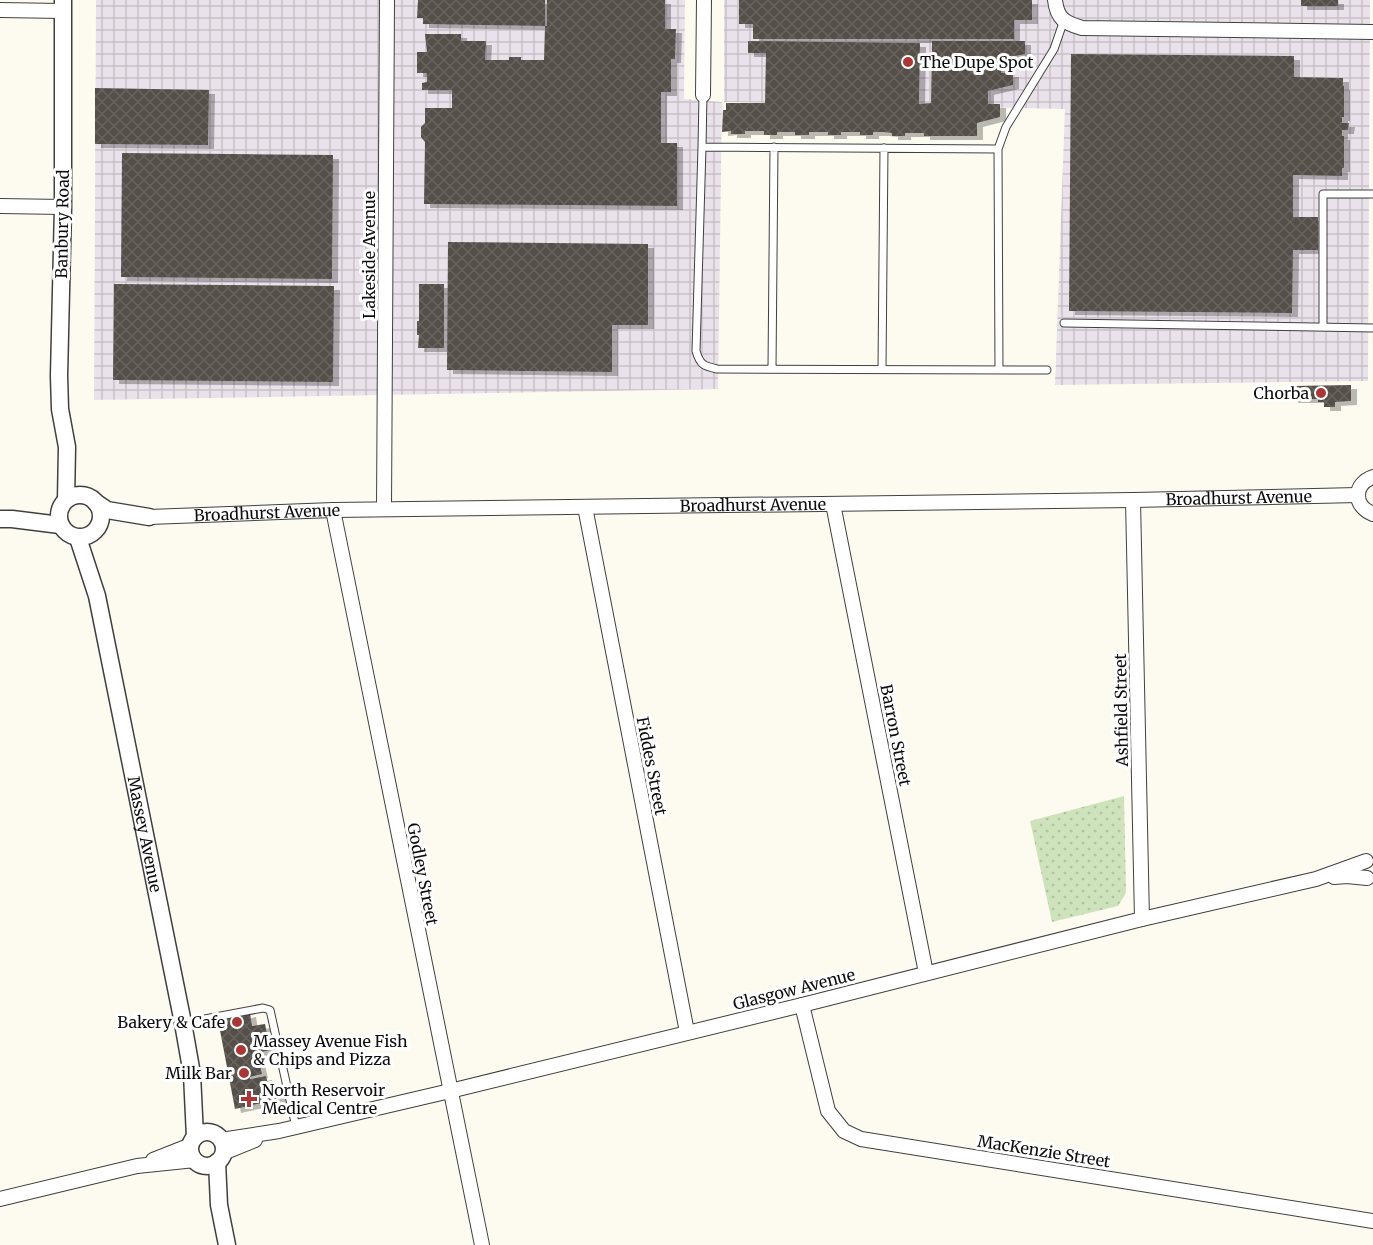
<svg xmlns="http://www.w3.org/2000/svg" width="1373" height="1245" font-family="Merriweather,serif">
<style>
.industrial{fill:url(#industrial-grid)}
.grass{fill:url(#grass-dots)}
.building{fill:url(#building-cross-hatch);filter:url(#shadow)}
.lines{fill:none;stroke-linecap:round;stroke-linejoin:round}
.service-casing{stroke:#404040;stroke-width:9}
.minor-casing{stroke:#404040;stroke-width:16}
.tertiary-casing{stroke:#404040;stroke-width:19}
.service{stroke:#fff;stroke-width:7}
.minor{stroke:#fff;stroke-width:14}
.tertiary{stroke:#fff;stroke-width:16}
.poi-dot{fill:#aa3737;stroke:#fff;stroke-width:2}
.labels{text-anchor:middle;stroke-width:6;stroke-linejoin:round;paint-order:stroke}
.poi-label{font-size:16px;fill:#0d0d0d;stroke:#fff;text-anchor:start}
.street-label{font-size:16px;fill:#0d0d0d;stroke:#fff}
</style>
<defs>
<pattern id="industrial-grid" width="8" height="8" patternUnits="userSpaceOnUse" patternTransform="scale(1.5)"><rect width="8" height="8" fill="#eae2ea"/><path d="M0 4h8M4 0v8" fill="none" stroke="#c8c1c8"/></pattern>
<pattern id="grass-dots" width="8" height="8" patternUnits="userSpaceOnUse" patternTransform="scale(1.5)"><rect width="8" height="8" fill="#cee3bc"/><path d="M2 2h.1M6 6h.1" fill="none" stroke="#b0c2a0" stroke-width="1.8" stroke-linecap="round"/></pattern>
<pattern id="building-cross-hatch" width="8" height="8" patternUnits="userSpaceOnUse" patternTransform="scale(1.5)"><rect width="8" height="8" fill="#544f4a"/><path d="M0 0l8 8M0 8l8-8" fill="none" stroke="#686460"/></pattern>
<filter id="shadow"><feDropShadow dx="6" dy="4" stdDeviation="0" flood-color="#0004"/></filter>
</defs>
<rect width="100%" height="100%" fill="#fdfbef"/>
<path class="industrial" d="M96,0H685L684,99L722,102L718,389L94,400Z
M724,0H1370L1368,381L1055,385L1065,109L724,102Z"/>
<path class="grass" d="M1124,796L1126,893L1118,906L1052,922L1030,821Z"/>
<path class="building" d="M418,0H545V26L423,24V18H417Z
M547,0H665V29H676L675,59H671V92H661V143H677V206L424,204L425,142L421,137V127L425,123V108H452V90H422V83L427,82V73H417V52H427L425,34H461V41H486L485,60H509V57H521V60H544L545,26H547Z
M739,0H1032V20H1014V39H753V24H739Z
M1301,0H1338V6H1301Z
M748,41L920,43L919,104L931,103L932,41H1025V54L1001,59V73H1013V85L988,91V104H1000V117L977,123V136H924V133H905V136H892V133L883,132H873V135H860V132H841V135H828V132H809V135H795V132H777V135H764V131H745V134H731V131L722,132L723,110H726V103H765L766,53H748Z
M1071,54L1294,56V77L1343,78V86H1344V117H1342V123H1349L1348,130H1342V136H1344V168H1342V176L1293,175V217H1318V250H1293L1292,313L1069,311Z
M95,88L209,90L208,145L95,144Z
M122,153L333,155L332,279L121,277Z
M448,242L648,244V325H612V372L447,370Z
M114,284L334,286L333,382L113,380Z
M419,284H444V348H418L419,335H417V321H419Z
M1351,385V401L1335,402V407H1324V402H1318V399H1292V386Z
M250,1013L252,1026L265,1024L270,1050L257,1053L262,1074L250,1077V1079L266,1076L269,1088L278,1086L280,1099L235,1109L218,1020Z"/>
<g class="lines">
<defs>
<path id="service" d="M703,95L702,147L998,149L1006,127L1054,49L1064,20
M702,147L696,351C700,365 704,366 717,369L1047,370
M998,149L999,370
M1064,323L1373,328
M1323,327V194H1373
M772,369L774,147
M882,369L884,148
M183,1023L263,1008L270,1010L296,1127"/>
<g id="minor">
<path d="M1055,0C1057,19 1065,23 1082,28L1373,32"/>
<path d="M0,10L63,11"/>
<path d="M703,95L704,0"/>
<path d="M0,206L63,207"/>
<path d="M1373,477C1353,484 1353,506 1373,514"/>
<path d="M1133,500L1142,919"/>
<path d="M833,504L926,973"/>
<path d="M585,507L687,1032"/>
<path d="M384,509L387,0"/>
<path d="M333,510L482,1245"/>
<path id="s1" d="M149,517L333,510L1133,500L1358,495"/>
<path d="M1334,877L1347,876L1367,878"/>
<path d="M802,1005L828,1111L844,1131L861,1139L1373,1221"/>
<path d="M221,1140L279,1131L450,1091L802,1005L1142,919L1316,879L1366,861"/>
<path d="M223,1153L255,1140"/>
<path d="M153,1160L191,1145"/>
<path d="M0,1199L137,1166L195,1160"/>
</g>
<g id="tertiary">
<path d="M63,0V207L59,376L60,409L67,447L66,500"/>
<circle cx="80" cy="516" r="21"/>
<path d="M95,502L107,510L149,517"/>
<path d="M0,519H12L60,525"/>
<path id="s2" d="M78,538L97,596L183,1023L192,1074L195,1137"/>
<circle cx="207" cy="1149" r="17"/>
<path d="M217,1162L219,1205L227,1245"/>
</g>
</defs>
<use href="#service" class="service-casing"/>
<use href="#minor" class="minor-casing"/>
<use href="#tertiary" class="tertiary-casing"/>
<use href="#service" class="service"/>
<use href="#minor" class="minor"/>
<use href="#tertiary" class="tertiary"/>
</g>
<g class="poi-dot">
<circle cx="908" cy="62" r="6"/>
<circle cx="1321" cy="393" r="6"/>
<circle cx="237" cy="1022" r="6"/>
<circle cx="241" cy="1050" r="6"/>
<circle cx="244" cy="1073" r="6"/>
<path d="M246 1090h6v6h6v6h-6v6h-6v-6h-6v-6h6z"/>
</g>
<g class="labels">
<g class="poi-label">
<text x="920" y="68">The Dupe Spot</text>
<text x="1309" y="399" text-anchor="end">Chorba</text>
<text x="225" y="1028" text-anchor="end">Bakery &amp; Cafe</text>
<text x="253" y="1047">Massey Avenue Fish<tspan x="253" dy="18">&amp; Chips and Pizza</tspan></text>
<text x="232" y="1079" text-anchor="end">Milk Bar</text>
<text x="262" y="1096">North Reservoir<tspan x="262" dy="18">Medical Centre</tspan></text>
</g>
<g class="street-label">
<text transform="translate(62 224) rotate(-89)" y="6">Banbury Road</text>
<text transform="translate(369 255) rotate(-90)" y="6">Lakeside Avenue</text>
<text dy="6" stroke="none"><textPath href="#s1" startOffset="1090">Broadhurst Avenue</textPath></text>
<text dy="6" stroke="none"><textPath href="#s1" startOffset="604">Broadhurst Avenue</textPath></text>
<text dy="6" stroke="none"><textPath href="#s1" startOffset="118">Broadhurst Avenue</textPath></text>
<text transform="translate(1121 710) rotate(-91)" y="6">Ashfield Street</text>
<text transform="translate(896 735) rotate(79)" y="6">Barron Street</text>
<text transform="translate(652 766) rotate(79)" y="6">Fiddes Street</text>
<text dy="6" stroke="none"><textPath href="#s2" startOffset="304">Massey Avenue</textPath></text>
<text transform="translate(423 874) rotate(79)" y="6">Godley Street</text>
<text transform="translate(794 989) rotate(-14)" y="6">Glasgow Avenue</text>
<text transform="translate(1044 1151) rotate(9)" y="6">MacKenzie Street</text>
</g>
</g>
</svg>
